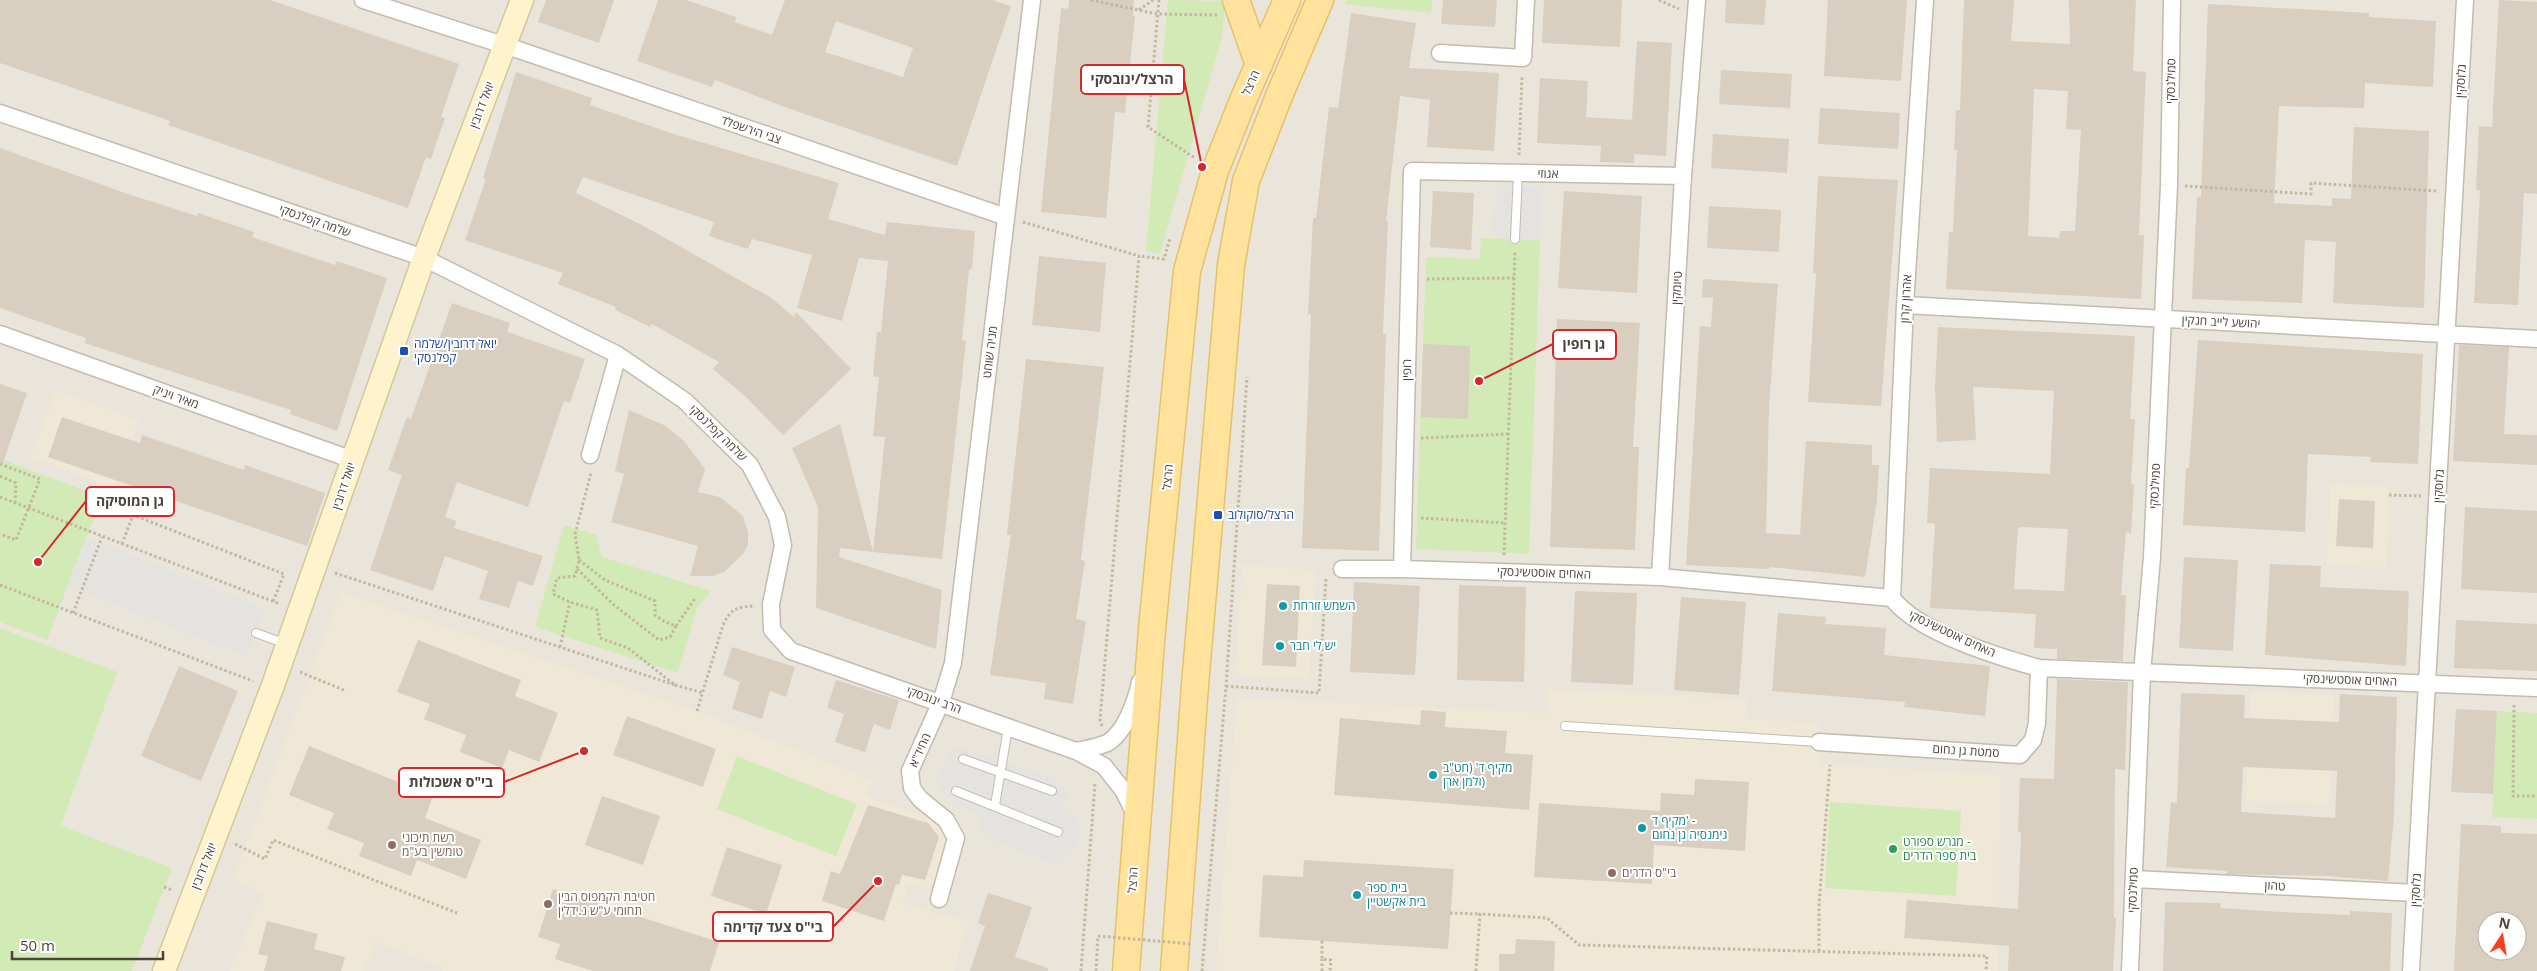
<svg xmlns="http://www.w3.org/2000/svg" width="2537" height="971" font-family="'Open Sans',Heebo,sans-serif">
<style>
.residential{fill:#eae5da;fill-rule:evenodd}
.education{fill:#efe8d6}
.green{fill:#d2eab5}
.parking{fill:#e5e3e0}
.building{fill:#d8cfc1;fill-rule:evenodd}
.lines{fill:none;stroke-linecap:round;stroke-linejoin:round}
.lane-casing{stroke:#c2bbae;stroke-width:10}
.street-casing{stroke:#c2bbae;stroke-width:19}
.secondary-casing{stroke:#d6c79b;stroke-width:25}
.primary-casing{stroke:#e6c16a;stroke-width:29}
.path{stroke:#c4b79f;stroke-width:3;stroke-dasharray:2.5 2.5;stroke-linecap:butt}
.lane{stroke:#fff;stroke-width:8}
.street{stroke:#fff;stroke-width:16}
.secondary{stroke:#fff3cd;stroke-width:22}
.primary{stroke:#ffe39c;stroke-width:26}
.path-bridge{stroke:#c4b79f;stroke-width:3;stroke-dasharray:2.5 2.5;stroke-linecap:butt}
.transit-dot{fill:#1a4fb4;stroke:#fff;stroke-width:2}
.culture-dot{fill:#0f9aa8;stroke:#fff;stroke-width:2}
.education-dot{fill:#8d6e63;stroke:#fff;stroke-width:2}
.leisure-dot{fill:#2e9e5b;stroke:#fff;stroke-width:2}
.labels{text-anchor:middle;stroke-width:4;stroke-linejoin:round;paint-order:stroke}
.street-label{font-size:12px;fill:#4b4439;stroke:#fff}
.transit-label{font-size:12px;fill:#164399;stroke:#fff;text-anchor:start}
.culture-label{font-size:12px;fill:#0d838f;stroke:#fff;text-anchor:start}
.education-label{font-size:12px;fill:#785e54;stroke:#fff;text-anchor:start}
.leisure-label{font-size:12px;fill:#27864d;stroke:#fff;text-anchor:start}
.leader{fill:none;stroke:#d62828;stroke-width:2}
.callout-dot{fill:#d62828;stroke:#fff;stroke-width:2}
.callout{fill:#fff;stroke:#d62828;stroke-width:2}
.callout-label{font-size:14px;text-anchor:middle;font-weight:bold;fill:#4b4439}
</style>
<rect width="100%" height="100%" fill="#f6f3ec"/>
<path class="residential" d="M0,0H2537V971H132L150,923L61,827L116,673L0,628ZM2487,921H2517V951H2487Z"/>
<path class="education" d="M55,391L139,420L115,487L31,458Z
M2331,484L2389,487L2386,568L2327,565Z
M1242,565L1316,570L1309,679L1236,675Z
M341,592L697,711L872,780L866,795L931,819L946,836L935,879L927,889L908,884L903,903L968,922L954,971H442L443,968L376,942L363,971H229L264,893L233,880Z
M1548,689L1747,699L1746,719L1820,723V764L2001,775L1998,971H1216L1237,698L1548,713Z
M2251,691L2334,695L2329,804L2246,801Z"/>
<path class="green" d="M1168,0L1225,1L1222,37L1160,254L1146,251Z
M1346,0H1432L1431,13L1344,4Z
M1481,238L1540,240L1529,554L1416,549L1426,257L1480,259Z
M0,459L102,497L47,640L0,622Z
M564,525L596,535L602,557L711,591L697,608L678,673L535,627Z
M0,628L117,672L61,826L172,868L132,971H0Z
M2497,711L2537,713V819L2492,817Z
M737,756L857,804L836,856L717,809Z
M1830,802L1961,811L1956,896L1825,888Z"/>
<path class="parking" d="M1495,185L1542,187L1540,240L1493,238Z
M86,537L265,609L246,657L67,586Z
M953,748L966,749L1053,777L1067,791L1065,806L1076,816L1081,836L1067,857L1056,865L985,838L978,817L939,791L936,778Z"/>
<path class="building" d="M0,0H270L459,64L441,117L445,118L431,159L426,157L408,208L168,125L170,121L0,63Z
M546,0H614L599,43L538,22Z
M658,0H686L736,17L735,22L772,35L785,0H992L1011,6L957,166L790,109L715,80L712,87L637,61ZM836,21L913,48L903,77L825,52Z
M1069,0H1134L1133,16H1135L1125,113L1115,112L1106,218L1041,212L1061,8L1068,9Z
M1443,0H1497L1495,27L1441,24Z
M1544,0H1622L1620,47L1542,43Z
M1726,0H1766L1764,25L1725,23Z
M1828,0H1907L1901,81L1824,76Z
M1964,0H2014L2011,41L2070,44L2069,0H2136L2133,71L2146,72L2139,235H2144L2141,299L1946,289L1949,232H1953L1957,150H1954L1956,110H1960ZM2034,89L2068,91L2066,129L2081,130L2075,231H2060L2059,238L2028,236Z
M2499,0L2537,2V194L2524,193L2518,305L2474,303L2480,191L2476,190L2479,126L2492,127Z
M2208,4L2369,13V17L2436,21L2433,87L2365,83L2364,108L2279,106L2274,203L2332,206V198L2351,199L2354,127L2429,131L2424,308L2333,303L2336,242L2305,240L2302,303L2192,299L2197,197H2201Z
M1351,13L1416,23L1409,68L1499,73L1494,151L1427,147L1430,100L1400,96L1386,221H1388L1383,334H1386L1379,551L1302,548L1311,315L1308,314L1313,218H1316L1329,107L1338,108Z
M1637,41L1672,43L1666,156L1634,154V163L1600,162L1601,146L1537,143L1540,78L1588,81L1586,117L1632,120Z
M1721,70L1792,74L1790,108L1719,104Z
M516,72L592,98L590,105L671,133L839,183L828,219L885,235L887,222L975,231L972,269H969L962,340L966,341L942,559L873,552L885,437L873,436L879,377L873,376L877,332H881L888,261L859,258L842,321L797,308L812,255L752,239L748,249L709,236L714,222L583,177L576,193L640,224L770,297L794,317L796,312L851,369L783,435L745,396L713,369L719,362L652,324L650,327L615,310L616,307L558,284L563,273L465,240L486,179L483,178Z
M1820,108L1900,113L1898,149L1818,144Z
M1713,134L1789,139L1787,173L1711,168Z
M0,148L128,194L197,216L198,213L254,232L252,237L335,265L337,261L387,278L337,431L290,414L291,410L84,343L86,338L0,308Z
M1818,176L1898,180L1881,406L1808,402L1816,273H1813Z
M1433,191L1474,193L1471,250L1430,247Z
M1564,191L1642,196L1637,293L1558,288Z
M1709,206L1781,210L1779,252L1707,248Z
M1039,256L1106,263L1100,332L1032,325Z
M1703,279L1778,284L1769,407L1766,533L1800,535L1806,441L1872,445V465H1879L1877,500L1865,577L1770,567L1769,569L1686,565L1700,326L1711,327L1713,298L1702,297Z
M452,303L510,323L507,332L585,359L570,403L564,401L528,507L457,482L445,517L457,521L454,528L543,556L533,586L518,581L509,608L479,599L488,571L445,556L433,591L370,570L402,475L388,470L407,417L411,419Z
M1557,319L1640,323L1633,447H1639L1635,550L1550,547Z
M1938,327L2135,336L2130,419H2135L2131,484L2134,485L2131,533L2126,532L2121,595H2126L2123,661L2057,659V649L2034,648L2036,614L1930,608L1935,524L1927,523L1930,468L2050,474L2054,391L1973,387L1976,440L1937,442L1935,386ZM2021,527L2068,529L2064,591L2014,589L2018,528Z
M2198,340L2423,354L2418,464L2370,462L2371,457L2308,454L2305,532L2183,525L2186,468H2189Z
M1423,344L1470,346L1468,419L1421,417Z
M2459,345L2509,347L2504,434L2537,435V465L2453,461Z
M1026,359L1104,367L1081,560L1085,561L1076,619L1086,621L1073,704L1044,699L1046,683L990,675L1011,535H1007Z
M0,384L27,393L3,463H0Z
M629,410L664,425L684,441L705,469L698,492L720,497L743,516L748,532V544L744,553L724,572L713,576H690L698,546L611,522L624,474L615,471Z
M62,417L140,443L142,435L244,470L245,465L325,493L307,546L48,457Z
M840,424L873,552L840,548L839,557L942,590L936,649L816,608L818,507L792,448Z
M2339,499L2375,501L2373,548L2336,546Z
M2465,507L2537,511V593L2461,589Z
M2184,557L2238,560L2233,651L2179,648Z
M2270,564L2321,566L2320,587L2409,591L2406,666L2265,655Z
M1354,582L1420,586L1415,675L1350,672Z
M1267,584L1300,586L1296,667L1262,665Z
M1459,585L1526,587L1524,682L1457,680Z
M1575,591L1637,593L1633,685L1571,682Z
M1681,597L1746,602L1739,695L1674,690Z
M1778,613L1826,617L1825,624L1886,628L1884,655L1990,666L1985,716L1904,707L1905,702L1772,691Z
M2456,620L2537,624V671L2454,668Z
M418,640L521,680L515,696L558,713L539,762L509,750L502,768L460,752L466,735L424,719L430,704L397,692Z
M732,647L795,667L786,697L770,691L762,719L732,709L740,682L723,675Z
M179,666L238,691L201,781L141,756Z
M2057,679L2128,682L2125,770L2115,769L2114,918H2116L2113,971H2008L2009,946L1904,938L1907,900L2018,909L2021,832H2018L2020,778L2054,779Z
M836,680L899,700L890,730L874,724L865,752L835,742L844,714L827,708Z
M2181,693L2245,695L2244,718L2339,722L2340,694L2397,697L2394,816L2388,881L2329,876L2227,874V871L2166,867L2171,802L2177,803ZM2243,767L2337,771L2335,818L2241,812Z
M2456,709L2497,711L2493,794L2451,792Z
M1421,710L1446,712L1445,727L1507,731L1505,753L1533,755L1529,810L1334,795L1340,718L1420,725Z
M627,716L716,749L703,787L613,755Z
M309,746L433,796L425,818L481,840L466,879L417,860L411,876L359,856L364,843L327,829L334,813L289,795Z
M1695,779L1749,782L1745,851L1654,845L1652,884L1534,877L1539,803L1660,811L1661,793L1694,795Z
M602,796L660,816L643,865L585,845Z
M868,805L928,823L939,837L925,880L902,875L899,885L896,884L884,921L822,901L831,871L840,874Z
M2461,824L2501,826V833L2537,834V971H2454ZM2487,921H2517V951H2487Z
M727,847L782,865L766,914L711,896Z
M1304,860L1454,869L1448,949L1259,937L1263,875L1303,877Z
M553,889L719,942L710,971H593L555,959L560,944L538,937Z
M988,893L1032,907L1015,957L1048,968V971H970L985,926L978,923Z
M2165,902L2221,903L2220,908L2281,912L2350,915V911L2392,913L2390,971H2163Z
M267,921L318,934L314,949L345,957L341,971H264L268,956L258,954Z
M1516,939L1555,941L1554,971H1499V954H1515Z"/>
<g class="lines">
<defs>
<path id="lane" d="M1515,239L1518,173
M256,633L286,644
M1565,726L1819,742
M963,759L1052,791
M956,791L1058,832
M995,805L1008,728"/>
<path id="street" d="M363,0L519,50L1006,217
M1440,53L1523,58L1526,0
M0,113L424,258L618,355L685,401L750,465L777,517L783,545L771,604L772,630L791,651L1076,751L1104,766L1123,790L1136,816
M1905,305L2537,339
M0,334L353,460
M590,455L618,355
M1342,569H1402L1660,577L1892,598C1917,632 1999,657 2039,668L2537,688
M1402,569L1412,171L1683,176
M1660,577L1683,176L1697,0
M1892,598L1905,305L1925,0
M1819,742L2020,755L2033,740L2037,723L2039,668
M1076,751C1086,749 1098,747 1107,743C1125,733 1136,701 1140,682
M2134,879L2416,893
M939,899L956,838L946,820L920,799L912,788L910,771L941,702L953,663L1032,0
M2130,971L2142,673L2152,557L2169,185L2172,0
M2411,971L2465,0"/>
<path id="secondary" d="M164,971L272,688L424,258L522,0"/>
<path id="primary" d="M1236,0L1259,65
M1126,971L1152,629L1187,271L1215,171L1244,98L1287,0
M1174,971L1195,685L1231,265L1246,181L1279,96L1320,0"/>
</defs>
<use href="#lane" class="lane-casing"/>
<use href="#street" class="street-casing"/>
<use href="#secondary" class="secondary-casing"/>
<use href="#primary" class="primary-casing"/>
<path class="path" d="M1091,0L1157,14L1218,15
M1159,0L1148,127L1195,158
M1659,0L1679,9
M1139,10L1153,0
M1519,155L1522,76
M2185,186L2311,194V183L2437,191
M1023,222L1139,256
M1427,279L1514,278
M1421,438L1508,434
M0,464L40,479L16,540L0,534
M0,476L16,483L15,503
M2389,495L2421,496
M0,497L280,604
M1421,518L1505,523
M122,544L133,515L284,574L273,602
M1504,555L1515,252
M579,560L605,580L655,601V615L665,622L676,626L696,597
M577,569L614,605L659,640L670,637L676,626
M335,573L675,685L628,648L600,638L597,610L570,602L553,594L557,578L575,576L579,560L575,534L591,473
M0,585L253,681
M73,613L102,537
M560,647L570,602
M300,672L346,691
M675,685L703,693
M1226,686L1319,693L1326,577
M2514,705L2513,796H2537
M697,711L723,625C731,608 737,607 755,606
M1102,726L1100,720L1139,256L1164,259L1170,238
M235,844L265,859L273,840L457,913
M164,887L172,890
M1450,913L1480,914
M1322,941V959L1331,960L1330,971
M1819,951V905L1830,765
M1081,971L1095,783
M1096,971L1098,936
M1202,971L1226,686L1247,377
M1322,971V959
M1476,971L1480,914L1547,918L1579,945L1987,956L1986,971"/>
<use href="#lane" class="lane"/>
<use href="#street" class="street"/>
<use href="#secondary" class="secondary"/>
<use href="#primary" class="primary"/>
<path class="path-bridge" d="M1098,936L1192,944"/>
</g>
<g class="transit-dot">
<rect x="399" y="346" width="10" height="10" rx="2.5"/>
<rect x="1213" y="510" width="10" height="10" rx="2.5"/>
</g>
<g class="culture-dot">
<circle cx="1283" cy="606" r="5"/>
<circle cx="1280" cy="646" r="5"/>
<circle cx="1433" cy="775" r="5"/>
<circle cx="1642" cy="828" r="5"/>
<circle cx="1357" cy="895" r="5"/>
</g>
<g class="education-dot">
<circle cx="392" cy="845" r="5"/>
<circle cx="1612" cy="873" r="5"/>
<circle cx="548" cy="904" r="5"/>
</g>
<circle class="leisure-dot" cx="1893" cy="849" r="5"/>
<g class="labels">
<g class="street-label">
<text transform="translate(2171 81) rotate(-89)" y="4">סמילנסקי</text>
<text transform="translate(2461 81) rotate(-87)" y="4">גלוסקין</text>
<text transform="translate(1251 83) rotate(-66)" y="4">הרצל</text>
<text transform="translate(482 105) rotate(-69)" y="4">יואל דרובין</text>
<text transform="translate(751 130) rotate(19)" y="4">צבי הירשפלד</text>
<text transform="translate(1548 174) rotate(1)" y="4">אגוזי</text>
<text transform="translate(315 221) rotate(19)" y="4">שלמה קפלנסקי</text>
<text transform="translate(1677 288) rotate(-87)" y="4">טיומקין</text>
<text transform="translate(1906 299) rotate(-87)" y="4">אהרון קרון</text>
<text transform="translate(2221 322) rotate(3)" y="4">יהושע לייב חנקין</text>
<text transform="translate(990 352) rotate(-83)" y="4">מניה שוחט</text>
<text transform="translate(1407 370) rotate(-89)" y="4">רופין</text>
<text transform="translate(176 397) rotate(20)" y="4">מאיר ויניק</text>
<text transform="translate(718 433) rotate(44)" y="4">שלמה קפלנסקי</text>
<text transform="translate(1168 477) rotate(-85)" y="4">הרצל</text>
<text transform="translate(344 486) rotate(-71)" y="4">יואל דרובין</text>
<text transform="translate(2155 486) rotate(-87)" y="4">סמילנסקי</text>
<text transform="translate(2439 486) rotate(-87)" y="4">גלוסקין</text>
<text transform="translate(1544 573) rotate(2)" y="4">האחים אוסטשינסקי</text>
<text transform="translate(1952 634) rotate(25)" y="4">האחים אוסטשינסקי</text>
<text transform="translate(2350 680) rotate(2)" y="4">האחים אוסטשינסקי</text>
<text transform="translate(934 700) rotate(20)" y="4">הרב ינובסקי</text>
<text transform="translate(920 750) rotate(-66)" y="4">החיד"א</text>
<text transform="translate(1966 751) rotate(4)" y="4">סמטת גן נחום</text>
<text transform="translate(204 866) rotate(-68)" y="4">יואל דרובין</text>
<text transform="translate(1133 880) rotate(-86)" y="4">הרצל</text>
<text transform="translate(2275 886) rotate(3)" y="4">טהון</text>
<text transform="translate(2133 890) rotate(-88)" y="4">סמילנסקי</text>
<text transform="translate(2416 890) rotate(-87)" y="4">גלוסקין</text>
</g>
<g class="transit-label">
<text x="414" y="348">יואל דרובין/שלמה<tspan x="414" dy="14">קפלנסקי</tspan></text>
<text x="1228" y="519">הרצל/סוקולוב</text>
</g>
<g class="culture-label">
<text x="1293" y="610">השמש זורחת</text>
<text x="1290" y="650">יש לי חבר</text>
<text x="1443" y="772">מקיף ד' (חט"ב<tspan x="1443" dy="14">זלמן ארן)</tspan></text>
<text x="1652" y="825">מקיף ד' -<tspan x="1652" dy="14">גימנסיה גן נחום</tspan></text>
<text x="1367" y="892">בית ספר<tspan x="1367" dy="14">בית אקשטיין</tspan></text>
</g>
<g class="education-label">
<text x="402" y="842">רשת תיכוני<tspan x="402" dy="14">טומשין בע"מ</tspan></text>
<text x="1622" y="877">בי"ס הדרים</text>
<text x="558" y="901">חטיבת הקמפוס הבין<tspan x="558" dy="14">תחומי ע"ש נ.ידלין</tspan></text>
</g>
<g class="leisure-label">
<text x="1903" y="846">מגרש ספורט -<tspan x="1903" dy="14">בית ספר הדרים</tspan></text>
</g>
</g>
<path class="leader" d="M1202 167L1184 79M1479 381L1553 344M38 562L86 501M584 751L504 782M878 881L833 927"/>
<g class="callout-dot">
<circle cx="1202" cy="167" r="5"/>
<circle cx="1479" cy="381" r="5"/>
<circle cx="38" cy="562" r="5"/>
<circle cx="584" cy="751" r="5"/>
<circle cx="878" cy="881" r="5"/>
</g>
<g class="callout">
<rect x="1081" y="65" width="103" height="29" rx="5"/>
<rect x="1553" y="330" width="63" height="29" rx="5"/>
<rect x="86" y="487" width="88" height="29" rx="5"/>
<rect x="399" y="768" width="105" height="29" rx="5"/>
<rect x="713" y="912" width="120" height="29" rx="5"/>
</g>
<g class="callout-label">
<text x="1132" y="84">הרצל/ינובסקי</text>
<text x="1584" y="349">גן רופין</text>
<text x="130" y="506">גן המוסיקה</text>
<text x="451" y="787">בי"ס אשכולות</text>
<text x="773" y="932">בי"ס צעד קדימה</text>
</g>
<g transform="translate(2502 936) rotate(12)"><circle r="24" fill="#ffffff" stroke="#b7b4b0"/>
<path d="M0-4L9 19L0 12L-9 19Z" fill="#fc3f1d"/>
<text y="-8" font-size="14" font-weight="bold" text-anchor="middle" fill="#4b4439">N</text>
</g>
<path d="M12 951v8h151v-8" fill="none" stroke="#4b4439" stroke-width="2.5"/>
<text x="20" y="951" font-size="15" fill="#4b4439" stroke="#ffffff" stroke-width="4" paint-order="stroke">50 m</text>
</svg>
